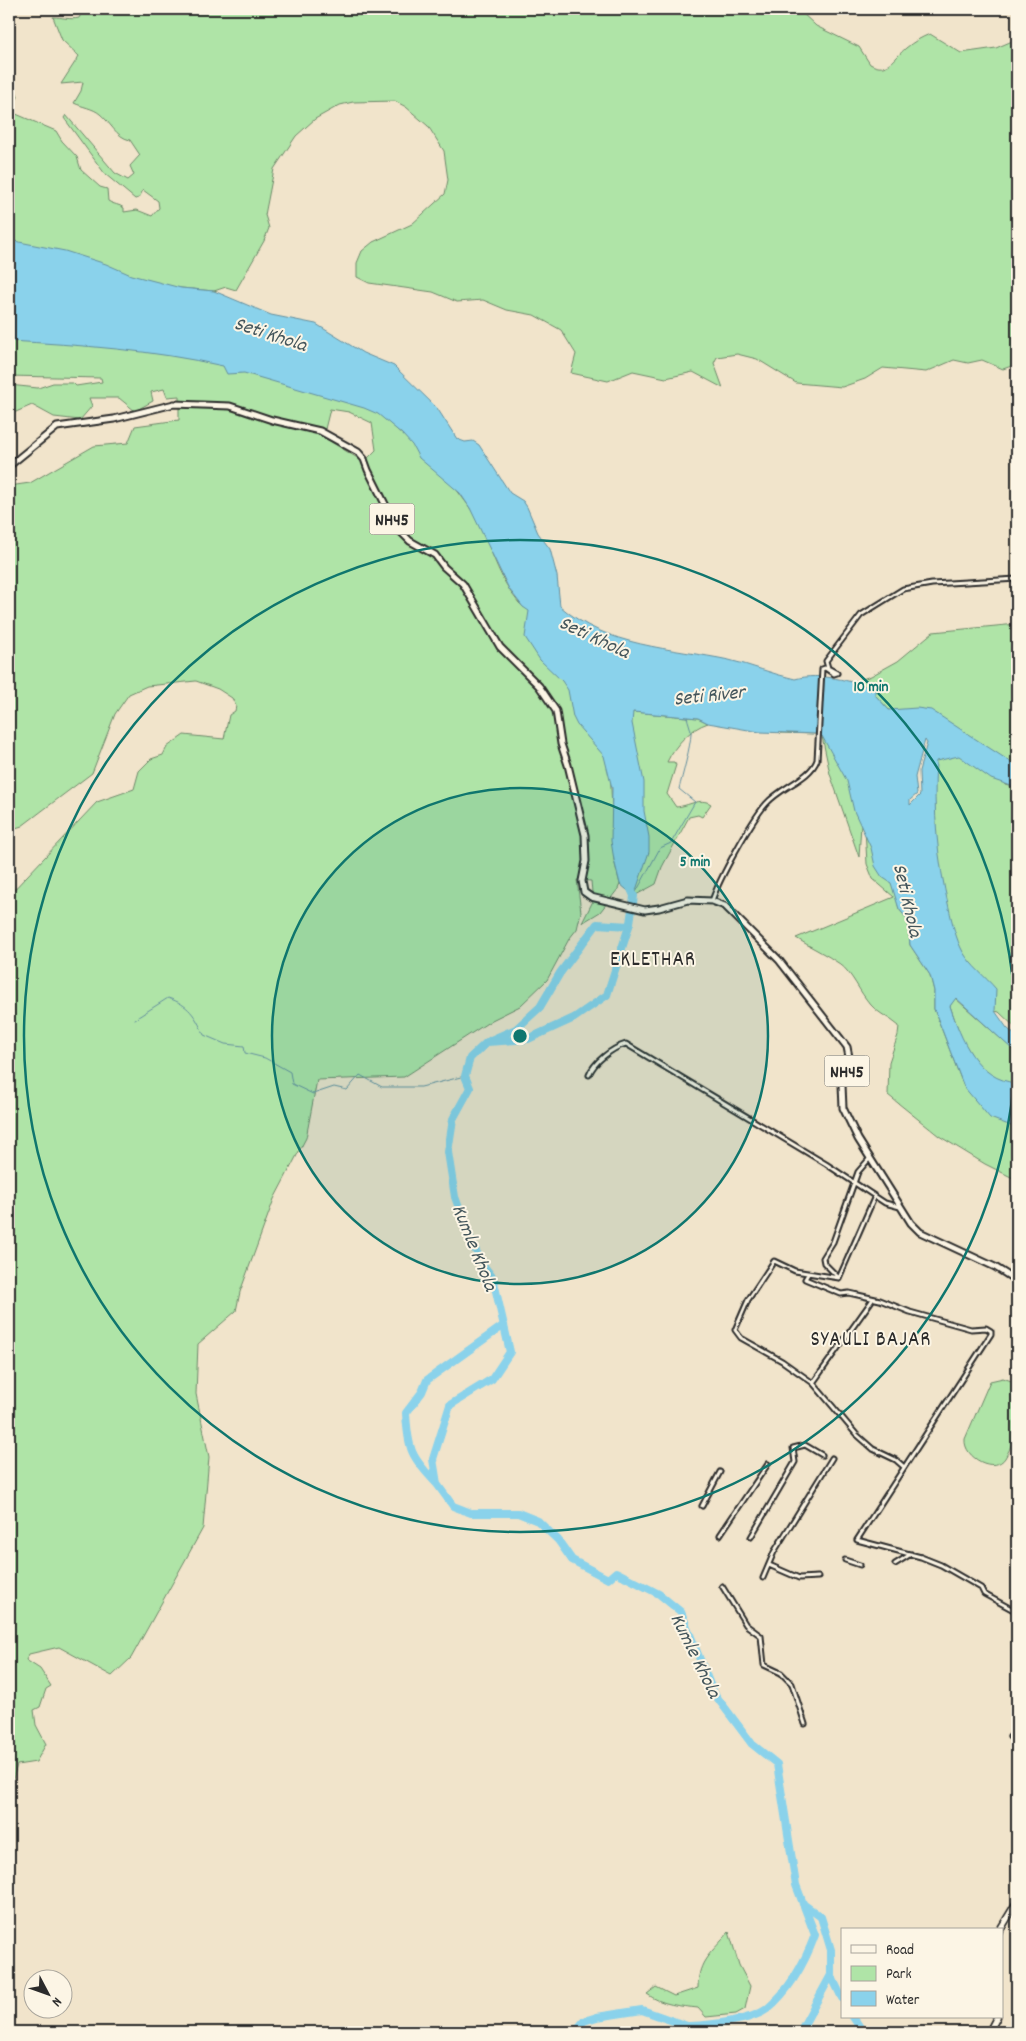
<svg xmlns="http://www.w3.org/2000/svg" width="1026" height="2041" font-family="Dekko,sans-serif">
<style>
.green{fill:#afe4a7;stroke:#6d8869;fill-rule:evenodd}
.water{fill:#8ad2eb;stroke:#648f9e;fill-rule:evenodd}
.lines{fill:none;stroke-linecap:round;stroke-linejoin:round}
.stream{stroke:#648f9e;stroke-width:1}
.river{stroke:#8ad2eb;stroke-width:8}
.street-casing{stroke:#2b2b2b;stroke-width:7}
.primary-casing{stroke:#2b2b2b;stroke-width:9}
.highway-casing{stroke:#2b2b2b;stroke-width:9}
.street{stroke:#fcf5e5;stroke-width:3}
.primary{stroke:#fcf5e5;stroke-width:5}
.highway{stroke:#fcf5e5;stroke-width:5.5}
.ring{fill:none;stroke:#0f766e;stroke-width:2.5}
.labels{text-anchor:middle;stroke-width:4;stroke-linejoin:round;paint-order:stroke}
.shield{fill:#fcf5e5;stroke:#6a6863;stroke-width:1}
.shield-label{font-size:18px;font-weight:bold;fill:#2b2b2b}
.water-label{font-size:20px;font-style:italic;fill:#43555b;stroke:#fcf5e5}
.quarter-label{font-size:21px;letter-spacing:1px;fill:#2b2b2b;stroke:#fcf5e5}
.centre{fill:#0f766e;stroke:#fcf5e5;stroke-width:2.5}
.ring-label{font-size:15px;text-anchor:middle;font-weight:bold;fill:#0f766e;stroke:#fcf5e5;stroke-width:4;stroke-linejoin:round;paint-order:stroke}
</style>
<rect width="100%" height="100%" fill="#f1e4cb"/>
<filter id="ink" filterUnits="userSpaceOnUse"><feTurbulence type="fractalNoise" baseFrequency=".02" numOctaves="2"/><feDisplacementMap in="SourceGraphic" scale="10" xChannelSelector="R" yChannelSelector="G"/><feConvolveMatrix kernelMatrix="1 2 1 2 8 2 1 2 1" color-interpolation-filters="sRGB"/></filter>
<g filter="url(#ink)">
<path class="green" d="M79,9H798L816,26L859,47L870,64C888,74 894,58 906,48C913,42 922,37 930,34L961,53L996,48L1017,39V364L1003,369L982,360L968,363L954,360L926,372L883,368L865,379L842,387L796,383L757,359L737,354L717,357L714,363L723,388L693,372L666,378L633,371L608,381L571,373L576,354L561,330L534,315L507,310L483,300L457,302L433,292L369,283L357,277V263L362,251L373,242L412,224L445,194L448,180L444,151L428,126L406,107L395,101L353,102L340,105L315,119L296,136L274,169L265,215L269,228L264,241L236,290L226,287L214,291L159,286L9,243V67L18,97L9,111L56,131L62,141L77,157L81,170L100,187L107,189L108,201C114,205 119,204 124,208V212L137,210L152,216L159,208L158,201L143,190L139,198L135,199L105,174L64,118L66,115L115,173L128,180L134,175L130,166L140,155L130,140C116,137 110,122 100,114C93,108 82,107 74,103L81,91L83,82L61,84L79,56L62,40L53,17C62,17 70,20 79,18L82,12Z
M9,305L365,402C401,433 441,466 468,505C489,534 495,576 519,603C523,608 531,610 536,613L610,764L614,860L620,884L618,889L600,912L582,923L595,897L592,892L591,881L577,880L581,912L577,929L569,939L547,980L520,1006L492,1020L404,1077L317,1080L306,1138L274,1199L240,1292L236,1311L198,1344L196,1394L209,1457L203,1528L131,1658L112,1676L59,1647L29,1654L26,1660L40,1669L51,1686L46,1689L40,1707L34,1710L36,1725L46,1744L36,1762L17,1765L9,1793V895L97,802L134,789L139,771L151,759L163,755L167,747L184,735L224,739L229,715L235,711L236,706L232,698L218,689L196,681L147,686L129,694L115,714L92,773L22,826L9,830V486L30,483L94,446L128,443L135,426L179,420V396L167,397L164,389L151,392L153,401L135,411L119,398H89L92,406L80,420L54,417L32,405L9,415V385L38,388L53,383H73L76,386L102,382L101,378L9,376ZM330,409L349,412L372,423L376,450L364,462L323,437Z
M1017,624V769L889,710L875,695L853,682L871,676L898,661L933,632Z
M623,708L633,712L698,718L708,723C690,729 675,745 667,762H674L676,765L667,794L676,807C689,806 700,797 711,804L702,817L698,815L689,817L662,867L656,884L634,896Z
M837,719L861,824L859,857L830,774L822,736L817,734L780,733Z
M926,720L1006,785L1017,788V1029L999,1012L995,1011L971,993L938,890Z
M865,828L892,880L899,909L908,920L910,945L930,975L934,991V1009L964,1087L1011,1126L1017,1128V1180L985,1164L939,1136L888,1095L889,1062L898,1035L899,1026C890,1018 879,1014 871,1005C859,992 853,974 840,964C826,954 810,947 796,938L894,897L873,879L867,864Z
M955,998L1017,1053V1112L1000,1102L962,1040L950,1006Z
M1003,1378L1017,1383C1017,1409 1019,1435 1005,1458C995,1474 963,1458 965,1439L990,1381Z
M729,1932L739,1965L750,1986L745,2009L736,2014L706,2017L698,2008C680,2006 662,2005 647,1994L656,1987L674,1996L698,1988C698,1959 712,1953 729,1932Z"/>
<path class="water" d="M9,240L65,251L106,264L131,275L181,288L214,291L271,315L316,324L363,353L394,366L437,408L457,439L465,442L473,441L479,445L510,493L523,501L527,507L538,533L550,549L557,576L560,606C606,647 672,648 729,660C751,665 772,674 795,679C820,672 851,681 875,689V695L889,710L917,708L931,710L1017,766V788L991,779L959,756L936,761C933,811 937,859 949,908C952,922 956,939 963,952C971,966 986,977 996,989L995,1011L1007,1028L1017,1037V1057L1013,1050L956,998L950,1006C961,1039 977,1080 1017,1083V1128L990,1118L964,1087L934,1009V991L930,975L910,945L908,920L899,909L891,883L882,877L875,866L871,848L854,811L847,781L822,736L817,734L760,732L708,723L698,718L633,712L632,723L644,782V811L649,837V852L634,896L620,884L614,860L611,841L612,788L604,756L577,725L573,717L568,690L562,681L540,660L525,637L529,611L523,607L509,589L470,508L460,493L419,458L412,445L402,434L378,414L364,408L244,373L227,374L223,366C153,350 80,345 9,341ZM925,740L927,743L919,771L920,795L910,805V800L917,794L915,777Z"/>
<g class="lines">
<path class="stream" d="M634,896L660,848L671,843L695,802L679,789C682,777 691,745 691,733C691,728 688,722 687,717
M135,1019L168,998C189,1005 195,1015 204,1035L225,1044L244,1046L245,1053L265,1058L290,1072L292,1084L313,1094L334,1087L347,1090L360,1075L382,1087H421L465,1076"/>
<path class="river" d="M630,887L634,896L630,923L607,995L574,1018L528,1039L487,1042L470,1058L465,1076L470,1088L453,1119L448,1152L455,1197L472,1243L483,1265L493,1278L510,1352L492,1379L450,1405L433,1459L437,1484L453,1506L471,1513H518L538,1521L558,1540L572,1560L608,1579L616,1572L659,1594L681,1612L713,1692L752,1744L777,1764L796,1885L815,1935C805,1962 790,1990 767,2009C751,2021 709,2025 689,2026
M491,1040L516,1029L540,1007L560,973L597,924L629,926
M437,1484C411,1457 408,1450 406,1413L422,1392L427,1380L504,1325
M803,1904L821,1917L831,1950V1975L842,1998
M853,2017L863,2032
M579,2032L578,2028L584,2021L597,2017L642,2010L704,2032
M800,2032L831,1975"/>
<defs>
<path id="street" d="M712,901C719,879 751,821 766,804C782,786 810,779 817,760L822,669L825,668L834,674L837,673L828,668L826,661L861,615L903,589L932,584L1017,579
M589,1075C594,1062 612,1048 626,1044L826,1164L885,1203L900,1207
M875,1196L839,1278L795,1271L774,1261L748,1300L735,1330L741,1338L782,1361L813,1383L856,1434L873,1449L896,1460L904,1467
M808,1274L805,1279L841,1294L849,1293L880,1300L910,1312L971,1329L986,1328L991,1331V1334L857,1540L921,1557L941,1565L981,1588L984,1594L1017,1612
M839,1278L824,1263L823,1258L833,1242L858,1172L870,1158
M813,1383L873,1299
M702,1506L720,1472
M720,1535L768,1464
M751,1537L795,1462L793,1448L805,1445L822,1455
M845,1560L860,1565
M895,1564L911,1554
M769,1565L799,1578L818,1577
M763,1578L774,1552L832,1458
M722,1586L746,1625L761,1636L764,1665L781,1673L792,1684L805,1724
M1010,1737L1017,1731"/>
<path id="primary" d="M9,466L57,427L114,419L174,404L230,406L272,420L320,431L358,452L364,459L368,470L397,528L410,541L435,555L444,567L463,584L500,647L539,686L556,711L561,744L568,765L585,835L586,861L582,881L584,892L591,897L645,910L659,908L688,900L712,901L725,906L779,960L847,1047L850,1062L842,1085L843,1108L858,1139L911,1223L920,1232L995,1267L1017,1281"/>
<path id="highway" d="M1000,1930L1017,1902
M989,2032L997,2017"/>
</defs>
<use href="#street" class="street-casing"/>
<use href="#primary" class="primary-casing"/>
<use href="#highway" class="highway-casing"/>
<use href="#street" class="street"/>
<use href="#primary" class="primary"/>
<use href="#highway" class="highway"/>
</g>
</g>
<circle cx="520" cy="1036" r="248" fill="#0f766e" fill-opacity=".12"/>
<g class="ring">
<circle cx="520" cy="1036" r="248"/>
<circle cx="520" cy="1036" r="496"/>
</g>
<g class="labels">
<g class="shield">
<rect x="369.5" y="503.5" width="45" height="31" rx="4"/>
<rect x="824.5" y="1055.5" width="45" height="31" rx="4"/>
</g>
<g class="shield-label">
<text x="392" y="525">NH45</text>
<text x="847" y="1077">NH45</text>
</g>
<g class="water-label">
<text transform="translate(271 333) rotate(18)" y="7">Seti Khola</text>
<text transform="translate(595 636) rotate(25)" y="7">Seti Khola</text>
<text transform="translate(709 694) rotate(-6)" y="7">Seti River</text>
<text transform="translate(909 900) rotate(77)" y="7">Seti Khola</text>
<text transform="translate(476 1247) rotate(68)" y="7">Kumle Khola</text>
<text transform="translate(697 1655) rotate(64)" y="7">Kumle Khola</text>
</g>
<g class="quarter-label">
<text x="653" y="965">EKLETHAR</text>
<text x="871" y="1345">SYAULI BAJAR</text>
</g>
</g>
<circle cx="520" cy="1036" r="8" class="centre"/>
<g class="ring-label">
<text x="871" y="691">10 min</text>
<text x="695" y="866">5 min</text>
</g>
<rect width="1026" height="2041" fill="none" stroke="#fcf5e5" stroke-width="30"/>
<rect x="15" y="15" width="996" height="2011" fill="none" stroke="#2b2b2b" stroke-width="2" filter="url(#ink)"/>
<rect x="841" y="1928" width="162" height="90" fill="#fcf5e5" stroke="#a8a49b"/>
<rect x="851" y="1945" width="25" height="8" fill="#fcf5e5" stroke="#a8a49b"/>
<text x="886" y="1954" font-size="15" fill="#2b2b2b">Road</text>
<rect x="851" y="1966" width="25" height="15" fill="#afe4a7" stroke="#a8a49b"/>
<text x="886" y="1978" font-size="15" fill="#2b2b2b">Park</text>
<rect x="851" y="1991" width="25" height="15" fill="#8ad2eb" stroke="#a8a49b"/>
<text x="886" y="2004" font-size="15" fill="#2b2b2b">Water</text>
<g transform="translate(48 1994) rotate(131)"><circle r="24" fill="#fcf5e5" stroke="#a8a49b"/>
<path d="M0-4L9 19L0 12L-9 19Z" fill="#2b2b2b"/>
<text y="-8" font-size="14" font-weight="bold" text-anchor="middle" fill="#2b2b2b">N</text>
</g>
</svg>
